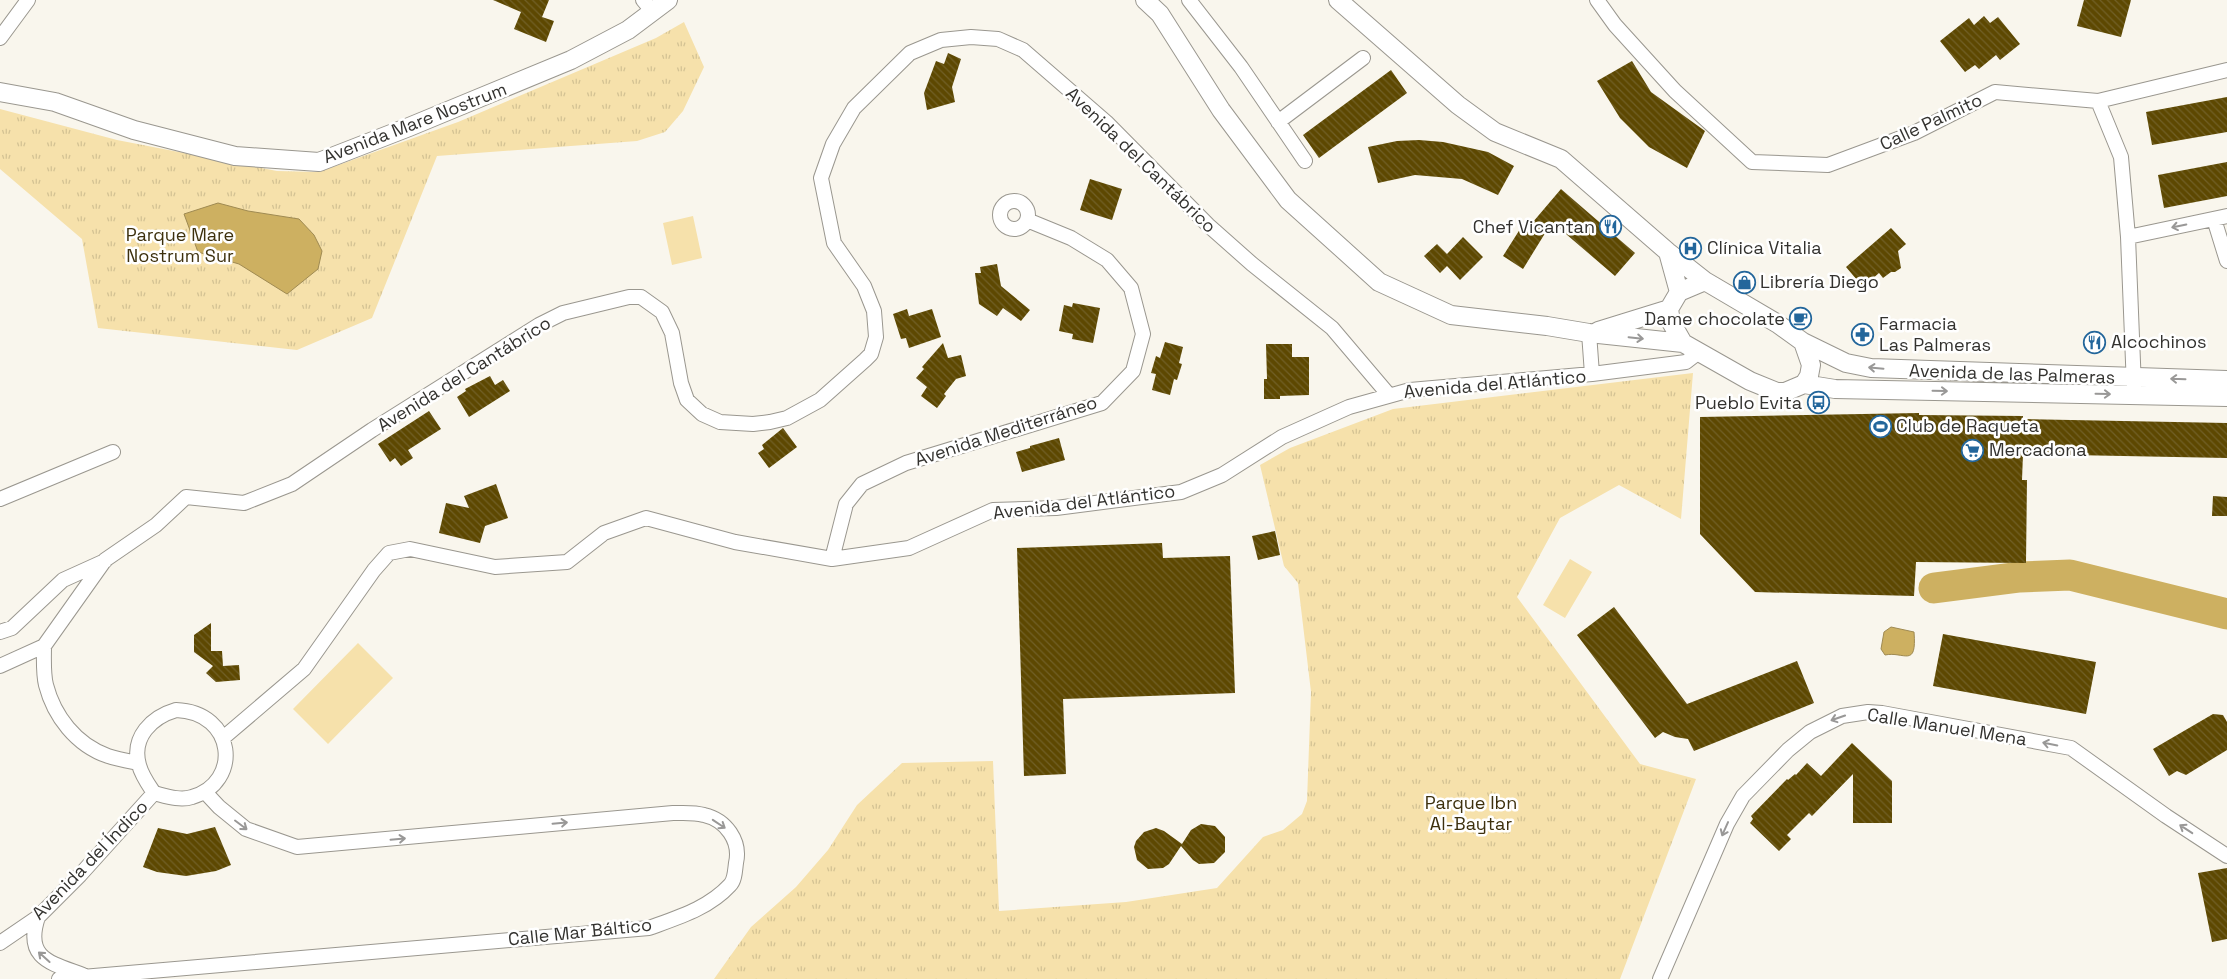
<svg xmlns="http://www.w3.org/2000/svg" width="2227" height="979" font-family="'Space Grotesk',sans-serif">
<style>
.park{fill:url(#park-tufts)}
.pitch{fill:#f6e1ab}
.water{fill:#cdb061;stroke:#9f8a52}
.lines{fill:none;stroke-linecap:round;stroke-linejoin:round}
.river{stroke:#cdb061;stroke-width:31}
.building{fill:url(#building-back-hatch)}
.minor-casing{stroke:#9a978f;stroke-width:16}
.tertiary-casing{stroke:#9a978f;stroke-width:20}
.minor{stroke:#fff;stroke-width:14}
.tertiary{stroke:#fff;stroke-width:18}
.oneway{stroke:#999897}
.labels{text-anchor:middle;stroke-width:5;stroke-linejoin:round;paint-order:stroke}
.street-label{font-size:18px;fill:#33322f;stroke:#fff}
.poi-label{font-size:18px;fill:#33322f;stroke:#fff;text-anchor:start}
.park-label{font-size:18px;fill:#3d300d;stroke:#fff}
</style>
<defs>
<pattern id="park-tufts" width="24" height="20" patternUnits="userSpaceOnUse" patternTransform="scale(1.25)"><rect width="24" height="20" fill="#f6e1ab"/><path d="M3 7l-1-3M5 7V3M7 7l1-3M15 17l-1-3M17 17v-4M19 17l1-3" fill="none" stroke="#d3c293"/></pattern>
<pattern id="building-back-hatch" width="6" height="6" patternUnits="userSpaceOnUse" patternTransform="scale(1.25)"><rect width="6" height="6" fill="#5d4801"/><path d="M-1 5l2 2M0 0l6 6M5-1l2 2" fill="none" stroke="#716027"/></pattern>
</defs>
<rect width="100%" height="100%" fill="#f9f6ed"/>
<path class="park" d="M684,22L704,67L683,111L665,132L637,141L437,156L372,318L297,350L98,328L82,239L0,169V109L117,140L277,171L319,172L458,122L656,38Z
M1693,373L1681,519L1619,485L1560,518L1517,597L1640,764L1696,779L1620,979H714L751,927L796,887L828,850L857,805L902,763L993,761L999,911L1126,902L1217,888L1263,837L1283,830L1302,814L1307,801L1311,692L1298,583L1284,566L1260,465L1290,448L1393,409Z"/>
<path class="pitch" d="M693,216L702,258L672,265L663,223Z
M1570,559L1592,572L1565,618L1543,605Z
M358,643L393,678L328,744L293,709Z"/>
<path class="water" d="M218,203L248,211L299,219L314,235L322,251L318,269L287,294L239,264L198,252L184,214Z
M1891,627L1914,632C1917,669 1904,651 1885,655L1881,649L1884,632Z"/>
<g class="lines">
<path class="river" d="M1934,588L2020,577L2070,575L2227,614"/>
</g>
<path class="building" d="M493,0H549L542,17L554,21L546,42L514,29L521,12Z
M2084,0H2131L2121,37L2077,26Z
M1984,16L1990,23L1998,17L2020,44L2000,60L1996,55L1979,69L1975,65L1965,72L1940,41L1969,18L1974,25Z
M948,53L961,59L952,87L955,102L927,110L924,93L936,61L944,64Z
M1632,61L1651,92L1705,131L1687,168L1649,147L1620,118L1597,81Z
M1391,70L1407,93L1319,158L1303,135Z
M2227,97V132L2152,145L2146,112Z
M1419,140L1443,142L1488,152L1514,166L1498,195L1462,179L1415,175L1378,183L1368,147L1397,141Z
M2227,162V196L2164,208L2158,175Z
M1090,179L1122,189L1112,220L1080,210Z
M1561,189L1635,253L1615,276L1552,222L1523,269L1503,256L1522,226L1527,229Z
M1891,228L1906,244L1898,251L1901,268L1895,272H1891L1883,278L1879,273L1863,287L1846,267Z
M1463,237L1483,257L1460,280L1447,266L1440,273L1424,256L1437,244L1447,254Z
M997,264L1001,286L1030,310L1021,321L1003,308L997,316L979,304L975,273H981L980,267Z
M1073,303L1100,308L1093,343L1072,339L1073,334L1059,331L1064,305L1072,307Z
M907,309L909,316L932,309L941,337L909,348L906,338L901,339L893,314Z
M1165,342L1183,347L1179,363L1182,364L1177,380L1174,379L1170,395L1152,390L1156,374L1151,373L1156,356L1160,358Z
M943,343L948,358L961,355L966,376L956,379L944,394L946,396L937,408L921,396L927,387L916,378L924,369L922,367Z
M1266,344H1292V357H1309V395L1280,396V399H1264V379H1267Z
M490,376L495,385L503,380L510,391L469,417L457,397L466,391L465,389Z
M429,411L441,429L408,450L413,458L401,466L395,458L390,462L378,444Z
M1919,413V415L2023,416V419L2227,423V458L2023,454L2022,480H2027L2026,563L1916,562L1914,596L1755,592L1700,534V417Z
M783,428L797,447L769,468L758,453L764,449L762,445Z
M1059,438L1065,460L1022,472L1016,452L1030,448V446Z
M496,484L508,518L485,526L480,543L439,533L446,503L469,508L464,496Z
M2213,496L2227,497V516H2212Z
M1275,531L1280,555L1258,560L1252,536Z
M1162,543L1163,558L1230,556L1235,693L1063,699L1066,774L1024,776L1017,548Z
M1614,607L1687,704L1797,661L1814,703L1694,751L1688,739L1675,737L1663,732L1655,738L1577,635Z
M211,623V651H222L223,666L239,665L240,680L216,682L206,673L213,666L194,652V635Z
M1943,634L2096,662L2086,714L1933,686Z
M2213,714L2223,715L2227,722V750L2186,775L2177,771L2169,776L2153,749Z
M1852,743L1892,781V823H1853V774L1812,816L1809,813L1787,835L1791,839L1779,851L1750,823L1753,819L1751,816L1787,779L1788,780L1795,774L1796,775L1807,763L1821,776Z
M1201,824L1215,826L1225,837V852L1214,863L1199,864L1193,860L1181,846L1169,864L1163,868L1148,869L1137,860L1134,847L1136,841L1144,832L1156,828L1164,831L1182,844L1191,830Z
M215,827L231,865L216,871L186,876L157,872L143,867L158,828L187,834Z
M2227,868V939L2212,942L2198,873Z"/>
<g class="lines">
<defs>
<path id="minor" d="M643,0L653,12
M1189,0L1241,67L1305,161
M1597,0L1615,25L1675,91L1752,162L1828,165L1914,133L1995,92L2098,101L2121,157L2128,237L2134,387
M0,38L28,0
M2098,101L2227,70
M1278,122L1363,58
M1000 215a14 14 0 1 1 28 0a14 14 0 1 1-28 0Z
M2214,219L2227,261
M2128,237L2227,216
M1589,333L1592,374
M0,499L113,452
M832,559L846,504L862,484L906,463L1102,403L1133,371L1143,334L1131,288L1107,260L1071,238L1027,220
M0,632L12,628L63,580L105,561
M44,646C44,658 43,673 46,685C54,716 76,745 108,756C117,759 128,761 138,763
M0,666L44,646L105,560L156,525L186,497L244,503L292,484L372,430L539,325L563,313L629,297H641L662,312L672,333L681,383L687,400L702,414L720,422L753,424L770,422L787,418L820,400L865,360L871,354L876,337L874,311L864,286L834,243L821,178L833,144L854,108L910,53L941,40L971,37L998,39L1023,50L1106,122L1208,225L1252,264L1332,328L1388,394
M176,710C236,712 242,783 192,797C180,801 166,796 154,793C148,784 142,776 139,765C131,737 152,717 176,710Z
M223,738L304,669L374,570L389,553L410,549L495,567L567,562L604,533L646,518L735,542L832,559L909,548L993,510L1056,508L1181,492L1222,475L1282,437L1349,407L1410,390L1592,374L1686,362L1699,352
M38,917C24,959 51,963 83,975
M0,943L38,917L80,875L154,793
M59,979L649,928C679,917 709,908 730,885C735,880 735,870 736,863C741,841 726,820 704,815C694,812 683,813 673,813L297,847L246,829L219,807L205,792
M1660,979L1727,824L1743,796L1788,750L1810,732L1842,716L1868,712L1882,713L2071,748L2166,816L2227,856"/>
<path id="tertiary" d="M1145,0L1160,14L1221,110L1288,200L1379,282L1451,315L1547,326L1589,333L1683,343
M1338,0L1458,105L1495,132L1561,159L1668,252L1705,281
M0,92L55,102L134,130L235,156L319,162L409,127L571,60L628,30L668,0
M1668,252L1679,292
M1598,331L1669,309
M1803,342L1811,365L1809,376L1804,384L1785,392H1777L1750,381L1683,343L1671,322L1669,309L1679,292L1705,281L1778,324L1803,342L1846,363L1871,368L2227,380
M1804,384L1835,389L2227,397"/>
</defs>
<use href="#minor" class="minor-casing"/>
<use href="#tertiary" class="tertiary-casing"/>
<use href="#minor" class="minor"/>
<use href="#tertiary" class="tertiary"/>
</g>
<defs><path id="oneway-shaft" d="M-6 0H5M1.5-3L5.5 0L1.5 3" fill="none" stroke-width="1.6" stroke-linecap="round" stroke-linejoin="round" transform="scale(1.25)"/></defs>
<g class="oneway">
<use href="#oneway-shaft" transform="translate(2179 226) rotate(168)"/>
<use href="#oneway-shaft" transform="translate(1636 338) rotate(6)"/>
<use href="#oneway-shaft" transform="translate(1876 368) rotate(-175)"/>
<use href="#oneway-shaft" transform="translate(2178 379) rotate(-178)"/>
<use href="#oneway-shaft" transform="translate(1940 391) rotate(1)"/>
<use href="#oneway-shaft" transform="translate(2103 394) rotate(1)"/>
<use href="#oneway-shaft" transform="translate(1838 718) rotate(161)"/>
<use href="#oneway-shaft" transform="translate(2050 744) rotate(-169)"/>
<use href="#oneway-shaft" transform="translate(560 823) rotate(-5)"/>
<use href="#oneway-shaft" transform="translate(719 824) rotate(34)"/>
<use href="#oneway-shaft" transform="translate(241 825) rotate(37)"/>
<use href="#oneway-shaft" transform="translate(1725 829) rotate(114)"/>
<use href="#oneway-shaft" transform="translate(2186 829) rotate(-147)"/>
<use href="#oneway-shaft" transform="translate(398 839) rotate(-5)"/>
<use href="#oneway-shaft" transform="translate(44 957) rotate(-138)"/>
</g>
<defs>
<symbol id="restaurant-ring" viewBox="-11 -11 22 22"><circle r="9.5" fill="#fff" stroke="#23669b" stroke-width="1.5"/><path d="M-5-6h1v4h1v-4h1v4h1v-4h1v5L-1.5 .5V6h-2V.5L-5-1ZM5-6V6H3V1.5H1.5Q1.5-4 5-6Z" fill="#23669b"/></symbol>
<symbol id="hospital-ring" viewBox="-11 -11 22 22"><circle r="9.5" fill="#fff" stroke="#23669b" stroke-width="1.5"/><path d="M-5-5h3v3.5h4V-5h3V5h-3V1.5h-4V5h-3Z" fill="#23669b"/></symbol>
<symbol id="shop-ring" viewBox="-11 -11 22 22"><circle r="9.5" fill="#fff" stroke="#23669b" stroke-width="1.5"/><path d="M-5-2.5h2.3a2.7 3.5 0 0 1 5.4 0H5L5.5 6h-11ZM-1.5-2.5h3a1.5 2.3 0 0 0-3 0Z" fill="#23669b"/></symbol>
<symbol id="cafe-ring" viewBox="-11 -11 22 22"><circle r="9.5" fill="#fff" stroke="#23669b" stroke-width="1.5"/><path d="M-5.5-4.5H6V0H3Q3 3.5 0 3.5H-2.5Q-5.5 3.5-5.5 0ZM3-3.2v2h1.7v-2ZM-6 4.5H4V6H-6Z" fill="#23669b"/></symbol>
<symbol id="pharmacy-ring" viewBox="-11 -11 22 22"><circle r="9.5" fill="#fff" stroke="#23669b" stroke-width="1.5"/><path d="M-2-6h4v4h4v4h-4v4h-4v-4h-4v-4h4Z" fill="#23669b"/></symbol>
<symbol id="bus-ring" viewBox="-11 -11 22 22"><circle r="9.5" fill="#fff" stroke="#23669b" stroke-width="1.5"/><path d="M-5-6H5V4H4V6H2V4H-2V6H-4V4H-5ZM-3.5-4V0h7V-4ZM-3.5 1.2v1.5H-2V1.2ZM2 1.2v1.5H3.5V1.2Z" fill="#23669b"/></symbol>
<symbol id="stadium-ring" viewBox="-11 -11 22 22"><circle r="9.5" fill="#fff" stroke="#23669b" stroke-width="1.5"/><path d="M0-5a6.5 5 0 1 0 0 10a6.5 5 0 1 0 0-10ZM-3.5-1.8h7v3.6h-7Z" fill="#23669b"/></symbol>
<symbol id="supermarket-ring" viewBox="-11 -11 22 22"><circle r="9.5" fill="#fff" stroke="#23669b" stroke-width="1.5"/><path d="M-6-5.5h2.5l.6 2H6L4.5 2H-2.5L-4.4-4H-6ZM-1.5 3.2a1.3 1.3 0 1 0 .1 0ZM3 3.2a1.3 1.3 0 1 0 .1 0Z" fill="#23669b"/></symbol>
</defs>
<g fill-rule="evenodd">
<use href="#restaurant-ring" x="1598" y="214" width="25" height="25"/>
<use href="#hospital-ring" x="1678" y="236" width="25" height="25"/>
<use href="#shop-ring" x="1732" y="270" width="25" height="25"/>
<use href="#cafe-ring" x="1788" y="306" width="25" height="25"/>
<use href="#pharmacy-ring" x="1850" y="322" width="25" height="25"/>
<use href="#restaurant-ring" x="2082" y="330" width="25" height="25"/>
<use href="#bus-ring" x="1806" y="390" width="25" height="25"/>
<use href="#stadium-ring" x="1868" y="414" width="25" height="25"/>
<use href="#supermarket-ring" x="1960" y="438" width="25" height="25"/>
</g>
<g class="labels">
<g class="street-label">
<text transform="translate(1931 122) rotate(-25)" y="6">Calle Palmito</text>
<text transform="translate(415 123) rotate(-21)" y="6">Avenida Mare Nostrum</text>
<text transform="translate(1141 160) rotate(44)" y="6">Avenida del Cantábrico</text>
<text transform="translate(464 374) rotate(-32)" y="6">Avenida del Cantábrico</text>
<text transform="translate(2012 374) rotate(2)" y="6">Avenida de las Palmeras</text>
<text transform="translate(1495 384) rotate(-5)" y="6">Avenida del Atlántico</text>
<text transform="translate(1006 431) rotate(-18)" y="6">Avenida Mediterráneo</text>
<text transform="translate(1084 502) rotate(-7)" y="6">Avenida del Atlántico</text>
<text transform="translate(1947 727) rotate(9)" y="6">Calle Manuel Mena</text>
<text transform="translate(90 860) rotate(-46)" y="6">Avenida del Índico</text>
<text transform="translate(580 932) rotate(-6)" y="6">Calle Mar Báltico</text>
</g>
<g class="poi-label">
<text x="1595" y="233" text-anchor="end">Chef Vicantan</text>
<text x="1707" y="254">Clínica Vitalia</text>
<text x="1760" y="288">Librería Diego</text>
<text x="1785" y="325" text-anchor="end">Dame chocolate</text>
<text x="1879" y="330">Farmacia<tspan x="1879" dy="21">Las Palmeras</tspan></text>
<text x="2111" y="348">Alcochinos</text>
<text x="1802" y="409" text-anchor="end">Pueblo Evita</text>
<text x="1896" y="432">Club de Raqueta</text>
<text x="1989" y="456">Mercadona</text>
</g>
<g class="park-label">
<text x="180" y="241">Parque Mare<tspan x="180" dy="21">Nostrum Sur</tspan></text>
<text x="1471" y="809">Parque Ibn<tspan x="1471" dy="21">Al-Baytar</tspan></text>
</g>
</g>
</svg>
